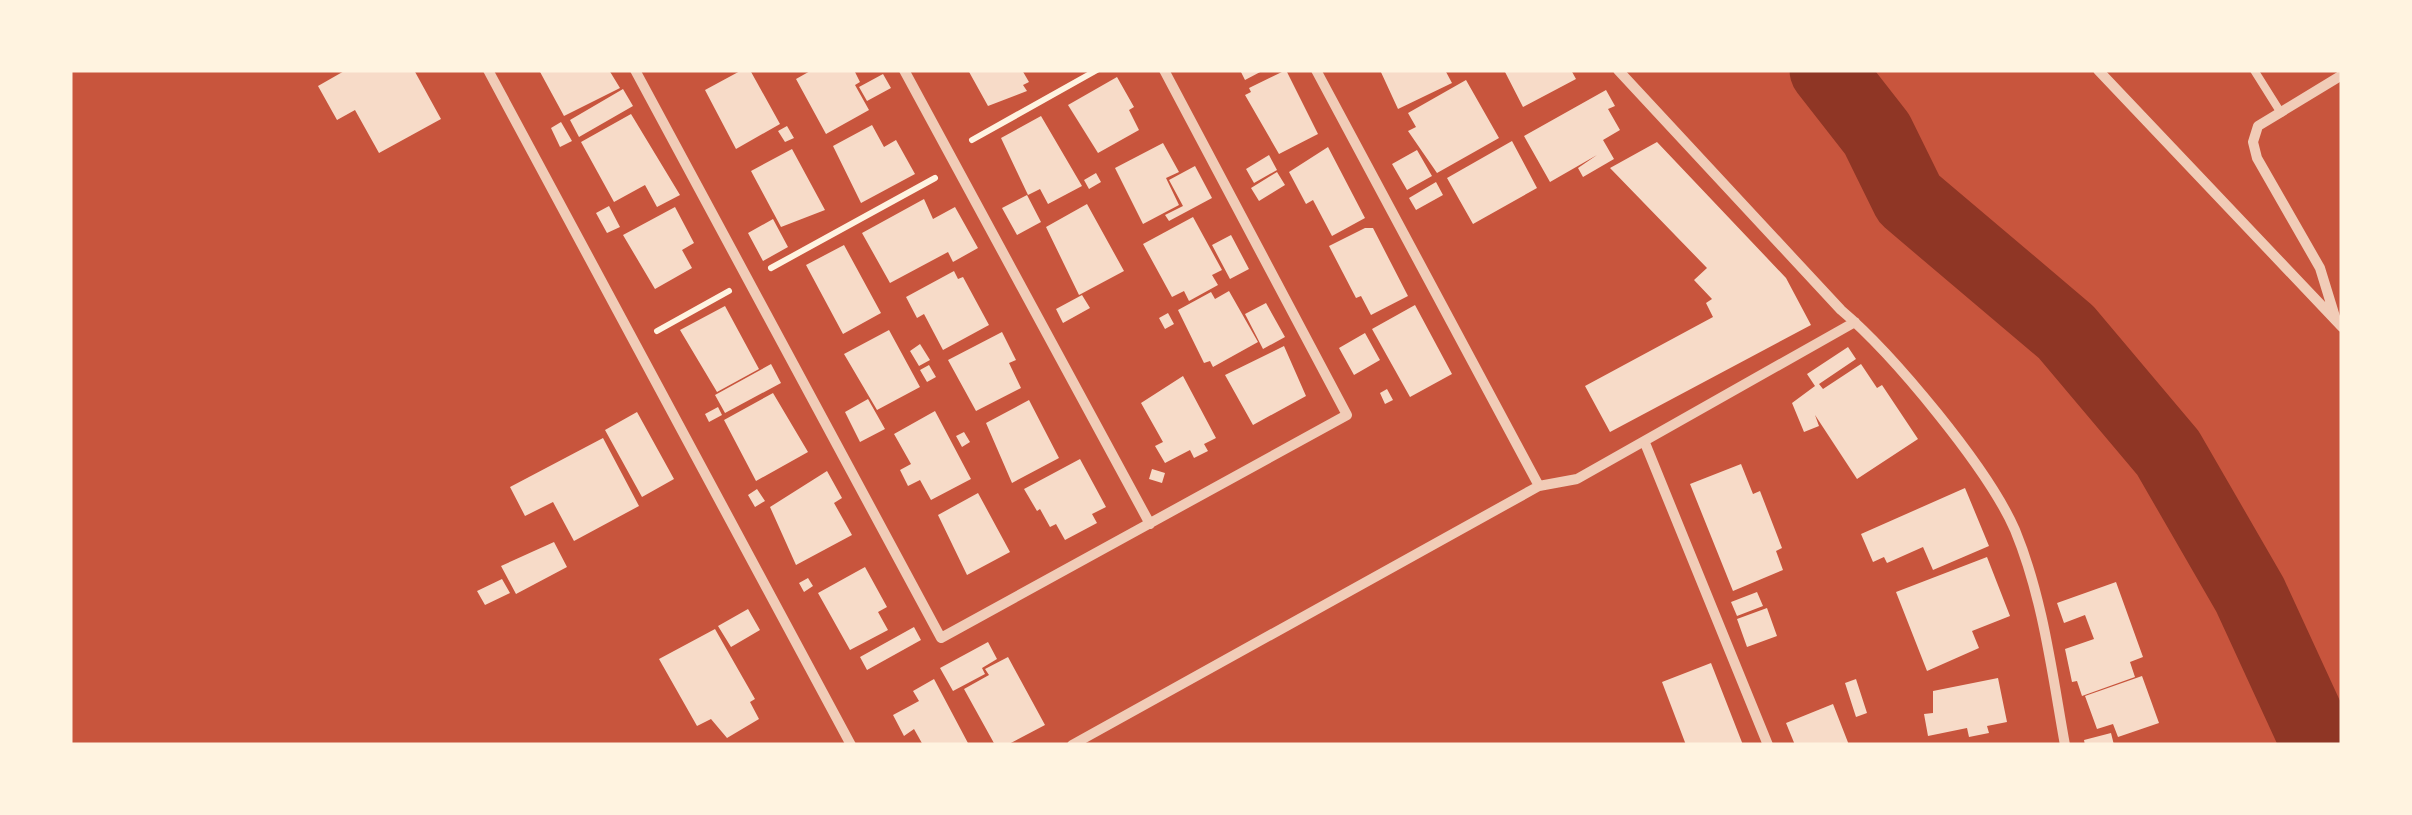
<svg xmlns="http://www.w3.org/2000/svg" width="2412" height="815" font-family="'Public Sans',sans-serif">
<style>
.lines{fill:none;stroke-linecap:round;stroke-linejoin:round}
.river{stroke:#8f3625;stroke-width:75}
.building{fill:#f7dbc8}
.path{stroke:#fff3e0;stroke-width:6}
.service{stroke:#f1ccb7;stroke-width:8}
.minor{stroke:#f1ccb7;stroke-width:10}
</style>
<rect width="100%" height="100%" fill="#c8553d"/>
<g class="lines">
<path class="river" d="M1827,70L1877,134L1909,199L2066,332L2168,453L2250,595L2319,745"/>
</g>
<path class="building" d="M346,70H414L441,119L379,153L355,110L337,120L318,86Z
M539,70H609L620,88L564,116Z
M742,70H750L780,124L736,149L705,90Z
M812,70H854L860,82L855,85L869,110L826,134L796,79Z
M968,70H1022L1029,82L1023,85L1027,91L988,106Z
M1240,70H1264L1245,80Z
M1286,70L1318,134L1279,154L1245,95L1251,92L1249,88Z
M1380,70H1445L1452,83L1398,109Z
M1504,70H1571L1576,79L1523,107Z
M883,74L891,88L867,101L859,87Z
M1117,77L1134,107L1129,110L1139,130L1098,153L1068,105Z
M1466,80L1499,138L1437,173L1408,131L1416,127L1408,113Z
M623,89L633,106L579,137L570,120Z
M1606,90L1615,106L1608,109L1620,130L1603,140L1614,159L1583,177L1578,168L1597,155L1550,182L1524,136Z
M631,114L680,195L657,207L645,185L614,202L581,142Z
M1041,116L1082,186L1048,204L1040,189L1028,195L1001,138Z
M561,122L572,141L560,147L551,128Z
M872,125L884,147L896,140L915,174L861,203L833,146Z
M787,126L794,138L785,142L778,131Z
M1512,141L1537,188L1473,224L1447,178Z
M1657,142L1786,278L1811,325L1610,432L1585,386L1713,317L1706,303L1712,299L1694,280L1707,268L1610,168Z
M1163,143L1179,172L1166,178L1179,205L1143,224L1115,168Z
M1328,147L1365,218L1332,236L1313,200L1306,204L1289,172Z
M792,149L825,210L781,227L751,171Z
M1417,150L1432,176L1407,190L1392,164Z
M1269,155L1277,170L1254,183L1246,169Z
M1195,166L1212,198L1169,221L1165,215L1183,206L1169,180Z
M1277,172L1285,185L1259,201L1251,188Z
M1096,173L1101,182L1089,189L1084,180Z
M1436,182L1443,195L1416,210L1409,198Z
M1027,195L1041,222L1017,235L1002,208Z
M924,199L933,219L955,207L978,248L953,262L948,252L890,283L862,233Z
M1087,204L1124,271L1079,295L1046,227Z
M609,206L620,227L607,233L596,213Z
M675,207L694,243L682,250L692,268L655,289L623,235Z
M1193,217L1222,270L1212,275L1218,285L1189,301L1184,291L1172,297L1143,244Z
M773,219L788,247L763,261L748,233Z
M1365,228H1373L1408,296L1371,315L1361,296L1356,298L1329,246Z
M1231,235L1249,269L1230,279L1212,245Z
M844,245L881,313L843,334L806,265Z
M954,271L958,279L963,277L989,325L943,350L924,314L917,318L906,297Z
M1229,291L1258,342L1213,367L1210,361L1204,363L1178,310L1211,292L1215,299Z
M1082,295L1090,308L1063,323L1056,309Z
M1266,303L1285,337L1263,349L1245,314Z
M1415,305L1452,374L1410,397L1372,329Z
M725,306L759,369L717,392L680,330Z
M1168,313L1174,324L1165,329L1159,318Z
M889,330L920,387L877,410L844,354Z
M1002,332L1016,360L1009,363L1021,388L976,411L948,360Z
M1365,333L1380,360L1354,375L1339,348Z
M920,344L930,360L919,366L910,351Z
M1284,346L1306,396L1253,425L1225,375Z
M1848,347L1856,359L1819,384L1823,389L1861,364L1877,388L1882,385L1918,439L1857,479L1815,415L1819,426L1804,432L1792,403L1815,386L1807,374Z
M771,364L781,383L725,413L715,395Z
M929,365L936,377L927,382L920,370Z
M1183,376L1216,438L1204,444L1208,451L1194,458L1190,450L1165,463L1155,446L1163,442L1141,403Z
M1387,389L1393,400L1385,404L1380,393Z
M773,393L808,452L756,481L724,420Z
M868,399L885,429L860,442L845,412Z
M1029,400L1059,458L1012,483L986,423Z
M718,407L722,415L709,422L705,414Z
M935,411L971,479L931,500L920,480L908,486L900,470L911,464L894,434Z
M637,412L674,479L642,497L605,430Z
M964,432L970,442L962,447L956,436Z
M603,438L639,506L574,541L553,502L525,516L510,487Z
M1080,459L1106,507L1092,514L1097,523L1065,540L1056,524L1050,527L1040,509L1037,511L1024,489Z
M1741,464L1753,494L1760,491L1782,548L1776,551L1783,570L1733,591L1690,484Z
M1152,469L1165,473L1162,483L1149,479Z
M827,471L842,498L834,503L852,535L796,565L770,507Z
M1965,488L1989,546L1933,570L1923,547L1887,563L1884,557L1873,562L1861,534Z
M757,489L765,501L755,507L748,495Z
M978,493L1010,552L967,575L938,515Z
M554,542L567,567L516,594L501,566Z
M1987,557L2010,616L1972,631L1979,648L1927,671L1896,592Z
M865,567L887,607L878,612L888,630L850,650L818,593Z
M808,578L813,586L804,592L799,583Z
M502,579L510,593L485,605L477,591Z
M2116,582L2143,657L2130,662L2135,677L2082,696L2077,681L2072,682L2065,649L2094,639L2085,615L2064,623L2057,603Z
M1757,592L1763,606L1737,616L1731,602Z
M1767,608L1777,636L1747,647L1737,619Z
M748,609L760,630L731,647L718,626Z
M914,627L921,640L867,670L860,657Z
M715,629L755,699L750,702L759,719L727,738L711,719L697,726L659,659Z
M988,642L997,659L982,668L985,674L953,691L940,668Z
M1008,657L1045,725L1007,745H995L964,689L989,675L985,669Z
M1711,663L1743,745H1686L1662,682Z
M2142,676L2159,723L2118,737L2113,724L2097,729L2085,696Z
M1998,678L2007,722L1987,726L1989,733L1969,737L1967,728L1928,736L1924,714L1933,713V691Z
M934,679L969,745H923L914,729L904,736L893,715L919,701L913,691Z
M1856,679L1867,713L1856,717L1845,683Z
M1833,704L1849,745H1795L1786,723Z
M2111,733L2114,745H2085L2084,740Z"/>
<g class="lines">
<path class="path" d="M972,140L1097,70
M771,268L935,178
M657,331L729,291"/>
<path class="service" d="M2254,70L2281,113"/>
<path class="minor" d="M488,70L851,745
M635,70L941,638L1347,415L1164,70
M904,70L1150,524
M1316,70L1539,486
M1618,70L1841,310C1893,354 1988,468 2015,530C2043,598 2052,673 2065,745
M2098,70L2342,327
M2336,320L2320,268L2257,158L2253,142L2258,126L2342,75
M1645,443L1768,745
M1072,745L1539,486L1577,479L1855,322"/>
</g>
<rect width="2412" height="815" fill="none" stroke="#fff3e0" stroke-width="145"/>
</svg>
